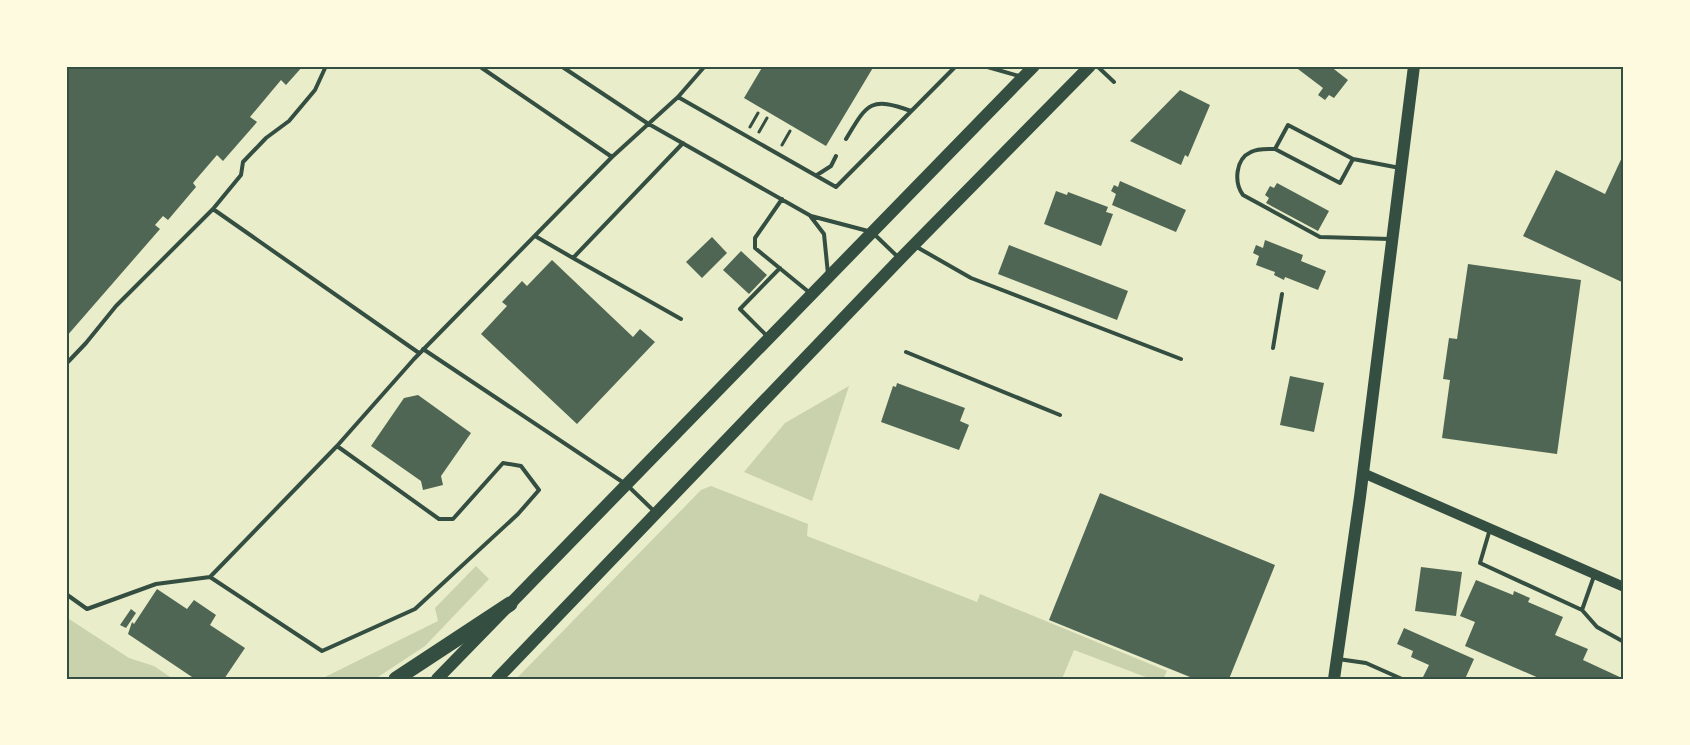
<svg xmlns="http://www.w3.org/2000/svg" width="1690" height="745" font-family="'Work Sans',sans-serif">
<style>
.green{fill:#cad2ad}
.building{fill:#4f6655}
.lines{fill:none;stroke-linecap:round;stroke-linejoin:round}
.path{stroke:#344e41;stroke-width:3}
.service{stroke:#344e41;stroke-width:4}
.tertiary{stroke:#344e41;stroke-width:10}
.primary{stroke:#344e41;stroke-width:12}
.motorway{stroke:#344e41;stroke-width:15}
.neatline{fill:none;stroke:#344e41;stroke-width:2}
</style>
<rect width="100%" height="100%" fill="#e9edc9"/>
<path class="green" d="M849,386L812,501L744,472L785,423Z
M711,486L808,524L807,536L977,602L980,594L1167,671L1163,679H1151L1074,650L1062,679H516L701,490Z
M476,566L489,579L425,646L375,679H321L438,621L435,608Z
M66,617L129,658L154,666L173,679H66Z"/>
<path class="building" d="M66,66H303L286,85L281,80L250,117L257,122L223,161L217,155L193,183L196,187L168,220L163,216L155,225L160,229L66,337Z
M763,66H874L826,146L744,98Z
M1294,66H1330L1348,80L1334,98L1329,95L1325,100L1318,95L1323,88Z
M1180,90L1210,105L1188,157L1185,155L1181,165L1130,141Z
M1624,153V283L1523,236L1556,170L1605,194Z
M1120,181L1186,210L1176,232L1112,205L1116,194L1111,191L1114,185L1118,187Z
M1277,183L1329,211L1318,231L1266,203L1269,198L1265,195L1270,186L1274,188Z
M1056,191L1067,195L1068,192L1108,207L1106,212L1113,214L1101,246L1044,224Z
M712,237L727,253L702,278L686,262Z
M1265,240L1303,255L1301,261L1326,271L1318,290L1285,277L1284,280L1274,275L1275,272L1256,265L1259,256L1253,253L1256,245L1263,248Z
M1009,245L1128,291L1117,320L998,274Z
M741,251L767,275L749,294L723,270Z
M552,260L633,337L640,329L655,342L577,424L481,334L507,306L502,302L522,281L527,286Z
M1468,264L1581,280L1557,454L1442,438L1450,380L1443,379L1449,338L1457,339Z
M1290,376L1324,383L1314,432L1280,425Z
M897,383L965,408L960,421L969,425L959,450L881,422L893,386L896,387Z
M418,395L471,433L441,476L443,485L423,490L421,481L371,446L404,398Z
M1100,493L1275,565L1229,679H1195L1049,620Z
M1421,567L1462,572L1456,616L1415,611Z
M1476,580L1513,595L1514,591L1530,598L1528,602L1563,617L1555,635L1588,649L1583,660L1624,679H1541L1465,646L1475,622L1460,616Z
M157,589L187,609L194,600L216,615L210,625L245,648L224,679H195L128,634L132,622L134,624Z
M131,609L136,613L126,628L120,625Z
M1404,628L1474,659L1465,679L1423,677L1429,665L1411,657L1413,651L1397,644Z"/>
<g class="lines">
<path class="path" d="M750,127L758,113
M759,132L767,118
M782,145L790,131"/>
<path class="service" d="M326,66L315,90L289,121L266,138L243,162L241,175L213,209L419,353
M479,66L612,157
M561,66L647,123L811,216L868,231
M984,66L1019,76
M1097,66L1114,82
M1251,66H1266
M678,97L836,187L956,66
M846,139C867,104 870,96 911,111
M1275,149C1267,149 1258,148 1251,152C1235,159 1234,183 1243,195L1320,237L1390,239
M1353,159L1340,183L1275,149L1288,125L1353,159L1400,168
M817,175L831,166L836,156
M782,199L755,238V248L810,293
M811,217L824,234L828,274
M874,234L899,258
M535,236L573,258
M915,246L971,278L1181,359
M681,319L573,258L683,143
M767,336L740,309L780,268
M1273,348L1282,294
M423,349L627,485L655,512
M906,352L1060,415
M66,364L86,343L116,306L213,209
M1490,529L1480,563L1582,610
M1594,576L1582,610L1597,627L1624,642
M210,577L337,446L414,359L612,157L678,97L705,66
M66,594L87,609L156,584L210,577L322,651L415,609L518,514L539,490L521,466L503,463L453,519H439L337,446
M1338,659L1366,663L1402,679"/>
<path class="tertiary" d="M1363,473L1624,587"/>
<path class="primary" d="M437,679L1034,66
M497,679L900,259L1090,66
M1334,679L1360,497L1414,66"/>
<path class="motorway" d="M396,679L510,604"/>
</g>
<rect width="1690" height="745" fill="none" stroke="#fefae0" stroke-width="135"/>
<rect x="68" y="68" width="1554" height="610" class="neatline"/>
</svg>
